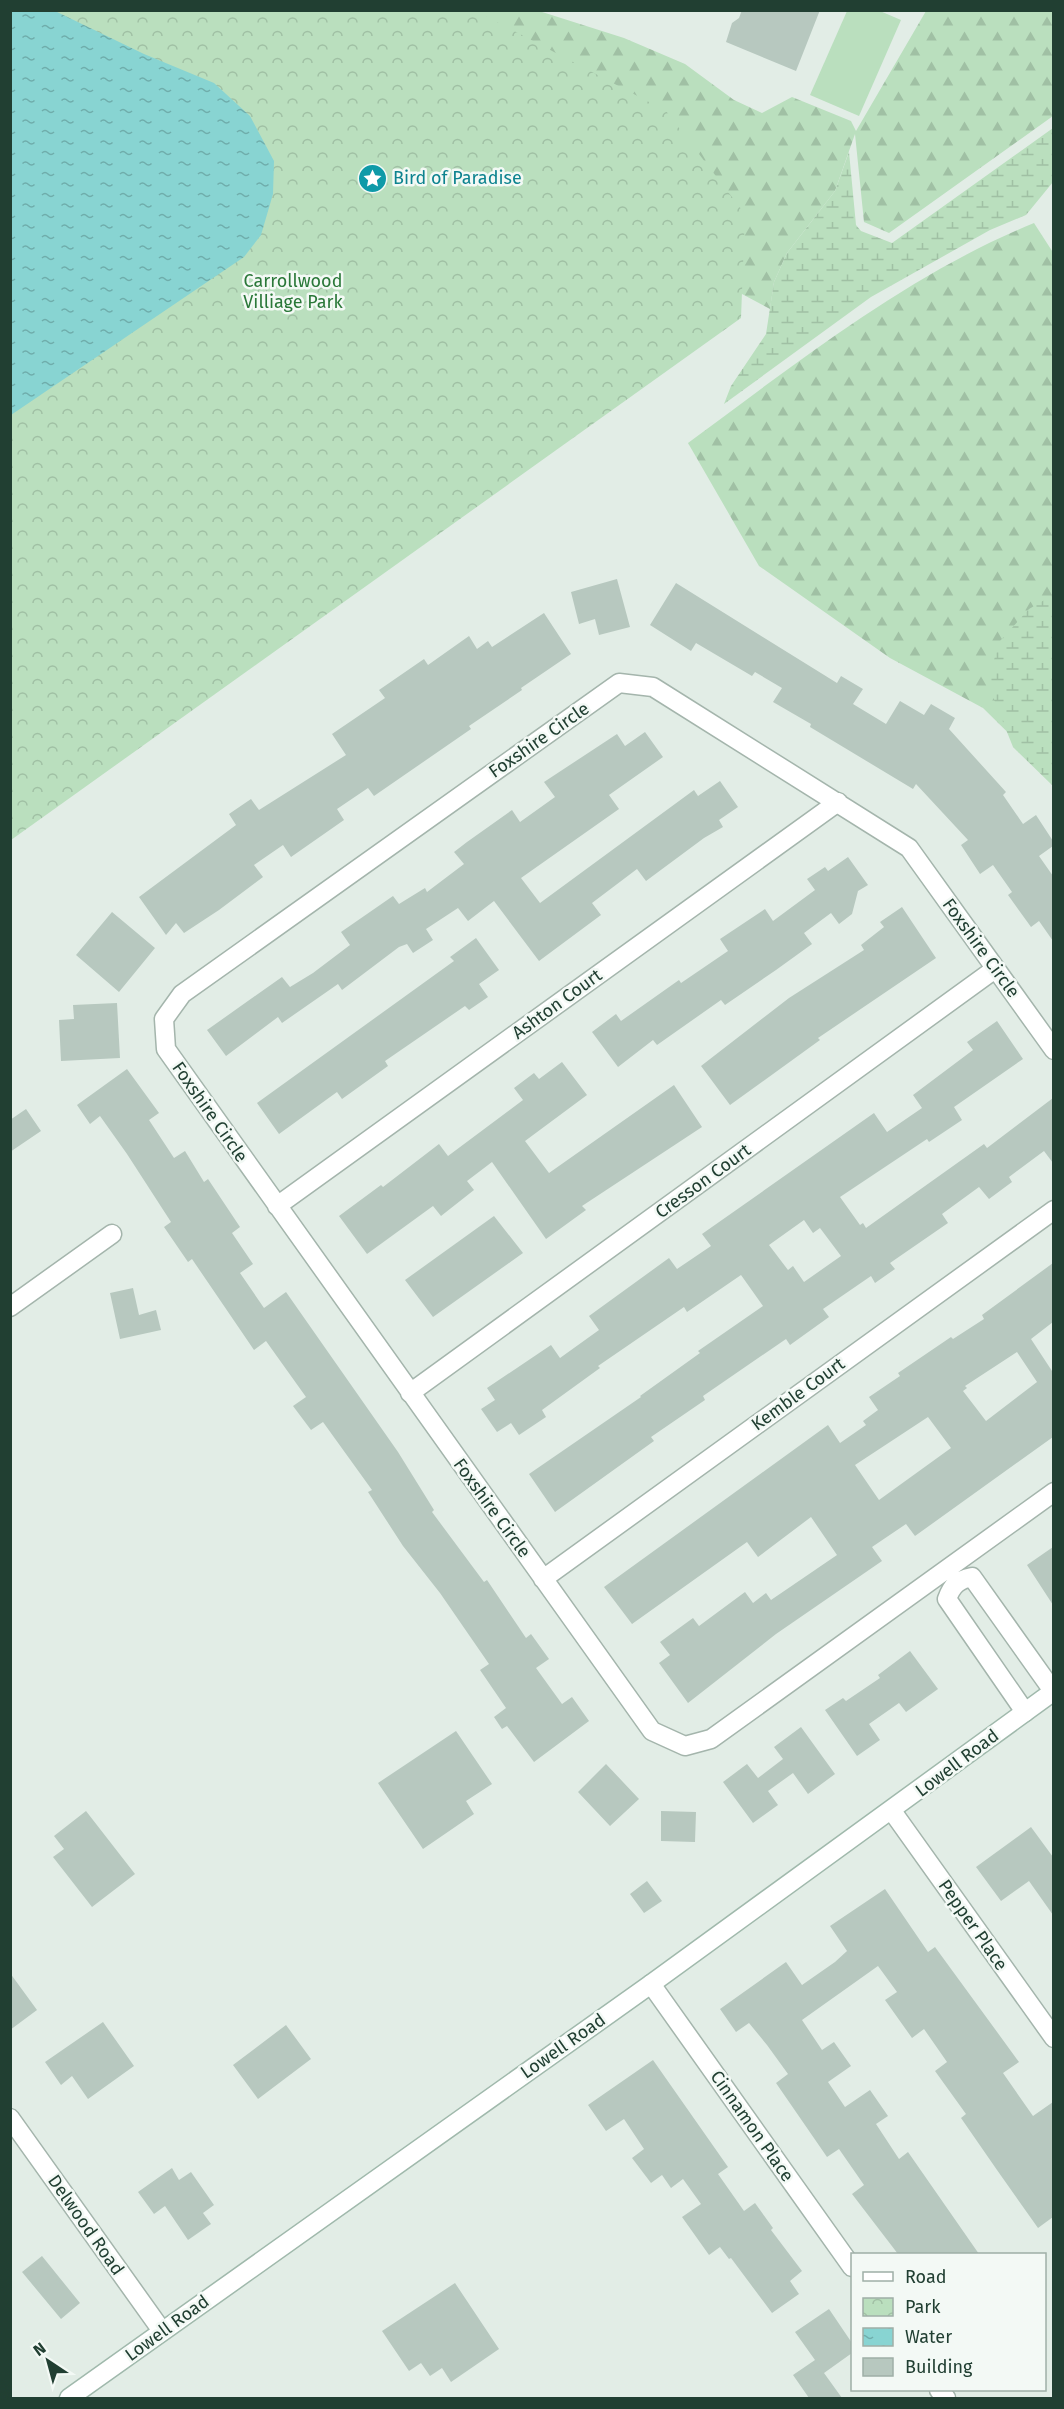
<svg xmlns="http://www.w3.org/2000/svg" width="1064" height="2409" font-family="'Fira Sans',sans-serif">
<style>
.grass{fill:#badfbe}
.forest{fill:url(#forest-firs)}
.wetland{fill:url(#wetland-marsh)}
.park{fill:url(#park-crowns)}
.water{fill:url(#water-ripples)}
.building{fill:#b7c8bf;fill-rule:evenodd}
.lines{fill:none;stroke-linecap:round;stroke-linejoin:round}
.street-casing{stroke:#a4b5ac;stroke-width:21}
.secondary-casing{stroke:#a0b9ac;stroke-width:21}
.street{stroke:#fff;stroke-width:18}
.secondary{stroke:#fff;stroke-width:18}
.labels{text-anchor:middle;stroke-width:5;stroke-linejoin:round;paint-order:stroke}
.culture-label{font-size:18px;fill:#0d838f;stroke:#f3f9f5;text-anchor:start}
.park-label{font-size:18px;fill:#2a7839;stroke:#f3f9f5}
.street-label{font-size:18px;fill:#213f32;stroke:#f3f9f5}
</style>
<defs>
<pattern id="forest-firs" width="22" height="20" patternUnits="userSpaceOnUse" patternTransform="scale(1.5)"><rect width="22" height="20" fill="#badfbe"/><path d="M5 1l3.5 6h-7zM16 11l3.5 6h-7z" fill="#a0c0a4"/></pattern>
<pattern id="wetland-marsh" width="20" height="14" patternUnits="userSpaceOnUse" patternTransform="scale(1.5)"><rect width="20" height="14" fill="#badfbe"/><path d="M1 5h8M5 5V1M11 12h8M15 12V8" fill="none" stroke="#a0c0a4"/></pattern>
<pattern id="park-crowns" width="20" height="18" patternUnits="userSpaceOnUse" patternTransform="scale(1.5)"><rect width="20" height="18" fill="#badfbe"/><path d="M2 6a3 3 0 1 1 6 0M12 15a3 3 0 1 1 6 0" fill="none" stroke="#a0c0a4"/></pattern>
<pattern id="water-ripples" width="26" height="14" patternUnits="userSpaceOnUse" patternTransform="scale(1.5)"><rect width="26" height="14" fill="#88d4d2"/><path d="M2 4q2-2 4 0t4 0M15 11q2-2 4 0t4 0" fill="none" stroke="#6fadab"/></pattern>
</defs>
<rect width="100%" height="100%" fill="#e2ede6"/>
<path class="grass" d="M847,11H880L901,20L859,116L810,95Z"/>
<path class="forest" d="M386,11H539L624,38L685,64L734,100L762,113L792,97L851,121L856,131L926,11H1053V116L889,233L864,222L855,134L835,191L787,253L774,282L770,309L742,294Z
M1034,223L1054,254L1053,759L1042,766L983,708L890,658L759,566L688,443C798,362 907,275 1034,223Z"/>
<path class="wetland" d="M1053,128V182L1026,215L990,230L871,297L724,404L731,386L766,334L774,282L787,253L835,191L849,152L856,225L861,231L892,243Z
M1053,595V786L1013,747L987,682L1000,641L1029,609Z"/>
<path class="park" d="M11,11H476L666,111L745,214L741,318L11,840Z"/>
<path class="water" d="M11,10L55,11L144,54L214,83L250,116L274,161L273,194L261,235L244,257L11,415Z"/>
<path class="building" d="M742,10H820L796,71L726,42L732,23L739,18Z
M617,579L630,627L599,635L595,619L579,624L571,592Z
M676,583L837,683L841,676L863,689L853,704L886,724L900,701L924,715L931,704L955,718L949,729L1006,792L1003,795L1023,824L1036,815L1053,841V846L1039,856L1053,876V941L1039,921L1031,927L1008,895L1012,892L993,865L980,874L961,845L968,840L916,784L913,789L810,727L811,724L773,702L782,688L755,672L752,676L696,643L691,651L650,625Z
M544,613L571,654L521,688L522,690L469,726L471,729L374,796L368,788L337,809L344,820L291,857L283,845L254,865L263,877L219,910L184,933L176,923L166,935L139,897L236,825L229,814L251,799L259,810L346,755L332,734L385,698L379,690L424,659L428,665L469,636L477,649L488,641L492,647Z
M645,732L663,757L609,795L619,809L521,878L540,903L694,790L698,796L720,781L738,807L719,820L723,827L704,838L646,881L637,869L592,903L601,915L539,961L494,901L468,921L458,908L426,929L433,940L413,953L407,944L399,947L342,990L338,984L282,1023L278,1017L226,1056L207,1030L282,977L290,987L313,973L350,945L341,932L393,896L399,904L425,888L427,892L464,864L454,852L467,842L512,810L520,822L555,797L544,782L617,734L625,746Z
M848,857L868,885L858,891L852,914L839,924L831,913L804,933L812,944L776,970L725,1005L721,1000L657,1045L653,1040L618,1067L592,1032L616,1014L621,1021L679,980L681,983L728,951L720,939L765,909L773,921L815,890L807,879L825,867L828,871Z
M902,907L936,958L818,1038L820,1040L730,1105L701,1066L789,998L864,950L861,945L884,927L880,922Z
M112,912L155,948L119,992L76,955Z
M476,938L499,970L479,984L488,997L469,1010L465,1006L385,1061L388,1066L342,1099L337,1092L279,1134L257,1103L454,961L450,957Z
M117,1003L120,1058L61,1061L59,1020L74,1019L73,1005Z
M997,1021L1023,1059L954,1107L962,1120L929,1142L927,1139L840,1197L860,1225L863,1223L866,1228L984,1144L987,1148L1053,1098V1163L1044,1151L1009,1177L1012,1182L989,1199L979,1187L942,1214L948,1223L890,1263L895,1269L875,1283L871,1276L823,1309L829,1317L790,1345L786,1339L703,1396L705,1400L651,1437L654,1441L555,1512L529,1474L641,1397L640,1396L700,1353L698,1351L763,1306L741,1275L687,1312L684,1307L598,1366L600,1368L542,1410L546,1417L519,1435L511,1423L497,1432L481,1409L495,1400L487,1388L551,1345L560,1358L599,1330L589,1316L669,1258L677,1269L711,1246L702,1234L874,1113L887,1132L922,1108L913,1095L973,1050L967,1042ZM804,1220L813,1233L820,1228L841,1256L804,1282L793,1266L788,1270L769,1245Z
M562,1062L587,1095L525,1141L549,1173L674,1085L702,1127L582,1206L586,1210L546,1239L492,1162L467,1181L474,1190L441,1216L433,1206L367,1254L339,1216L381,1185L383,1187L439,1144L448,1156L523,1100L514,1088L534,1073L539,1079Z
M127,1069L159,1113L149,1120L174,1158L185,1151L204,1182L208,1179L240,1227L232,1233L253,1264L240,1273L264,1308L286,1292L398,1452L434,1510L432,1512L484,1582L487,1580L526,1638L531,1634L549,1659L536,1668L562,1704L572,1697L589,1721L534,1762L507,1726L502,1729L494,1717L506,1708L480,1670L489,1664L440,1593L403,1546L368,1492L372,1490L323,1422L311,1430L293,1406L306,1397L266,1341L254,1350L192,1259L188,1262L164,1227L171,1222L127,1154L100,1116L90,1124L77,1105Z
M26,1109L41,1131L10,1152V1120Z
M494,1216L523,1253L433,1317L405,1280Z
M1053,1263V1322L1031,1339L1052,1371L1053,1370V1437L915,1536L906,1524L872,1547L882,1561L776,1634L688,1703L659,1663L670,1655L660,1642L693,1618L699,1626L745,1592L753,1603L766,1593L771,1600L837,1555L811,1517L758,1557L747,1542L632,1624L604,1587L828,1425L840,1443L866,1425L863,1421L878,1410L869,1397L900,1376L898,1373L951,1337L953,1339L984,1319L982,1315ZM1017,1352L1037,1382L986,1421L963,1391L967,1388L965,1386ZM928,1417L951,1448L879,1500L855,1465Z
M133,1288L139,1315L156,1310L161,1330L120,1339L110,1293Z
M1053,1547V1605L1027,1565Z
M910,1651L938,1689L906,1712L899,1703L869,1724L880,1740L857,1756L825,1710L843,1698L846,1701L880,1678L878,1675Z
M801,1727L835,1774L808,1794L793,1773L768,1791L778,1805L753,1823L723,1782L747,1764L758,1778L783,1759L774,1747Z
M456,1731L492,1784L466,1801L474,1814L423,1849L378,1783Z
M606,1764L639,1799L610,1826L578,1792Z
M86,1811L135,1874L92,1907L53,1857L64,1849L54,1836Z
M661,1811L696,1812L695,1842L661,1841Z
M1031,1827L1053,1857V1915L1029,1881L1001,1901L976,1867Z
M647,1881L662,1901L644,1913L630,1894Z
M885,1889L928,1952L935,1947L1019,2062L1003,2073L1033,2116L1053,2102V2217L1038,2228L997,2170L961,2118L966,2114L935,2071L947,2062L924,2029L912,2038L885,2000L897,1992L878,1966L802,2020L822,2050L834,2042L851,2066L828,2082L845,2107L870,2090L888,2116L876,2124L899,2159L908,2152L979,2254H898L852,2194L864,2185L839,2149L827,2157L776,2083L788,2074L767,2045L749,2023L736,2032L720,2009L786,1962L802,1985L835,1962L847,1951L830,1926Z
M10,1973L37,2010L10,2030Z
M103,2022L134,2066L88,2099L72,2076L61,2085L45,2062Z
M286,2025L311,2059L258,2099L233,2065Z
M653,2060L728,2167L718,2174L744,2211L755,2203L773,2228L771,2230L802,2271L790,2281L799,2294L772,2313L731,2258L729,2259L720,2247L709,2255L682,2217L701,2204L683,2179L671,2188L662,2175L651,2183L632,2158L644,2149L624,2119L606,2131L588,2105Z
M172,2168L179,2180L191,2172L214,2205L203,2213L211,2224L188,2240L165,2206L154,2214L138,2192Z
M42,2256L80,2303L61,2319L22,2272Z
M455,2283L499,2349L451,2382L442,2368L430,2376L421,2363L409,2371L382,2331Z
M829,2309L852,2343V2353L824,2373L842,2398H809L793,2375L815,2360L795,2332Z"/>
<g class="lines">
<defs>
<path id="street" d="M1054,1050L909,848L653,687L619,683L182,994L164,1019L166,1049L652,1731L685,1746L711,1739L1054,1492
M277,1206L838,802
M10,1307L112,1234
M410,1393L995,969
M543,1579L1054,1210
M1025,1712L947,1599C952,1585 958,1580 972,1577L1053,1691
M892,1811L1054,2038
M651,1984L852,2267
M10,2118L162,2331
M939,2390L946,2398"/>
<path id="secondary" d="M69,2398L651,1984L1054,1691"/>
</defs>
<use href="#street" class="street-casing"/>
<use href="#secondary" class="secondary-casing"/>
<use href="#street" class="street"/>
<use href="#secondary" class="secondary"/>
</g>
<defs>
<symbol id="sight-disc" viewBox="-11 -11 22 22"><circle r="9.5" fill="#0f9aa8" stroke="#f3f9f5"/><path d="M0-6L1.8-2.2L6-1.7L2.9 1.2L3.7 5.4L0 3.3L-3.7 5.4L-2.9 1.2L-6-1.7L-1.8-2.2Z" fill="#fff"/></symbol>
</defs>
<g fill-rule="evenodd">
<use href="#sight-disc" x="356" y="162" width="33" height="33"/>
</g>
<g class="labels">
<g class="culture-label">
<text x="393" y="184">Bird of Paradise</text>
</g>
<g class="park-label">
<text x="293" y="287">Carrollwood<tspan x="293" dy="21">Villiage Park</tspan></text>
</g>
<g class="street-label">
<text transform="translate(539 740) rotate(-35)" y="6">Foxshire Circle</text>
<text transform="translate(981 948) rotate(54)" y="6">Foxshire Circle</text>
<text transform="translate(557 1004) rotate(-36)" y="6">Ashton Court</text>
<text transform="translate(210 1112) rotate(55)" y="6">Foxshire Circle</text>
<text transform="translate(703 1181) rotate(-36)" y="6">Cresson Court</text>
<text transform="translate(798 1394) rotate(-36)" y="6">Kemble Court</text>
<text transform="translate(492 1508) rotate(54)" y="6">Foxshire Circle</text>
<text transform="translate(957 1763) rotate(-37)" y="6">Lowell Road</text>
<text transform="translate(973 1925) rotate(55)" y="6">Pepper Place</text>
<text transform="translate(563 2046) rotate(-35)" y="6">Lowell Road</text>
<text transform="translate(752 2126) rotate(55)" y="6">Cinnamon Place</text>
<text transform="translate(86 2225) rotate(55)" y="6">Delwood Road</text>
<text transform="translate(167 2328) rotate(-36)" y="6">Lowell Road</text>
</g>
</g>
<rect width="1064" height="2409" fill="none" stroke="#213f32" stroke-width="24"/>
<rect x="851" y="2253" width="195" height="138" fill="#f3f9f5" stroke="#9fafa7" stroke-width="1.5"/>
<rect x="863" y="2272" width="30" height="9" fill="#ffffff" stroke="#9fafa7" stroke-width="1.5"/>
<text x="905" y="2283" font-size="18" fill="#213f32">Road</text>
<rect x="863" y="2298" width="30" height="18" fill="url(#park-crowns)" stroke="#9fafa7" stroke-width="1.5"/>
<text x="905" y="2313" font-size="18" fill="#213f32">Park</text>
<rect x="863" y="2328" width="30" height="18" fill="url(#water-ripples)" stroke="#9fafa7" stroke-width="1.5"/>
<text x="905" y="2343" font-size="18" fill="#213f32">Water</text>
<rect x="863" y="2358" width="30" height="18" fill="#b7c8bf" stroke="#9fafa7" stroke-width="1.5"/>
<text x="905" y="2373" font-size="18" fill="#213f32">Building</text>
<g transform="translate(48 2361) rotate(324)" stroke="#f3f9f5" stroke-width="4.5" paint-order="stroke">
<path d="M0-4.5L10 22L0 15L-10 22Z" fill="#213f32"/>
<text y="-9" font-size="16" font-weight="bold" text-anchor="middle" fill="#213f32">N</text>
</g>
</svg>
